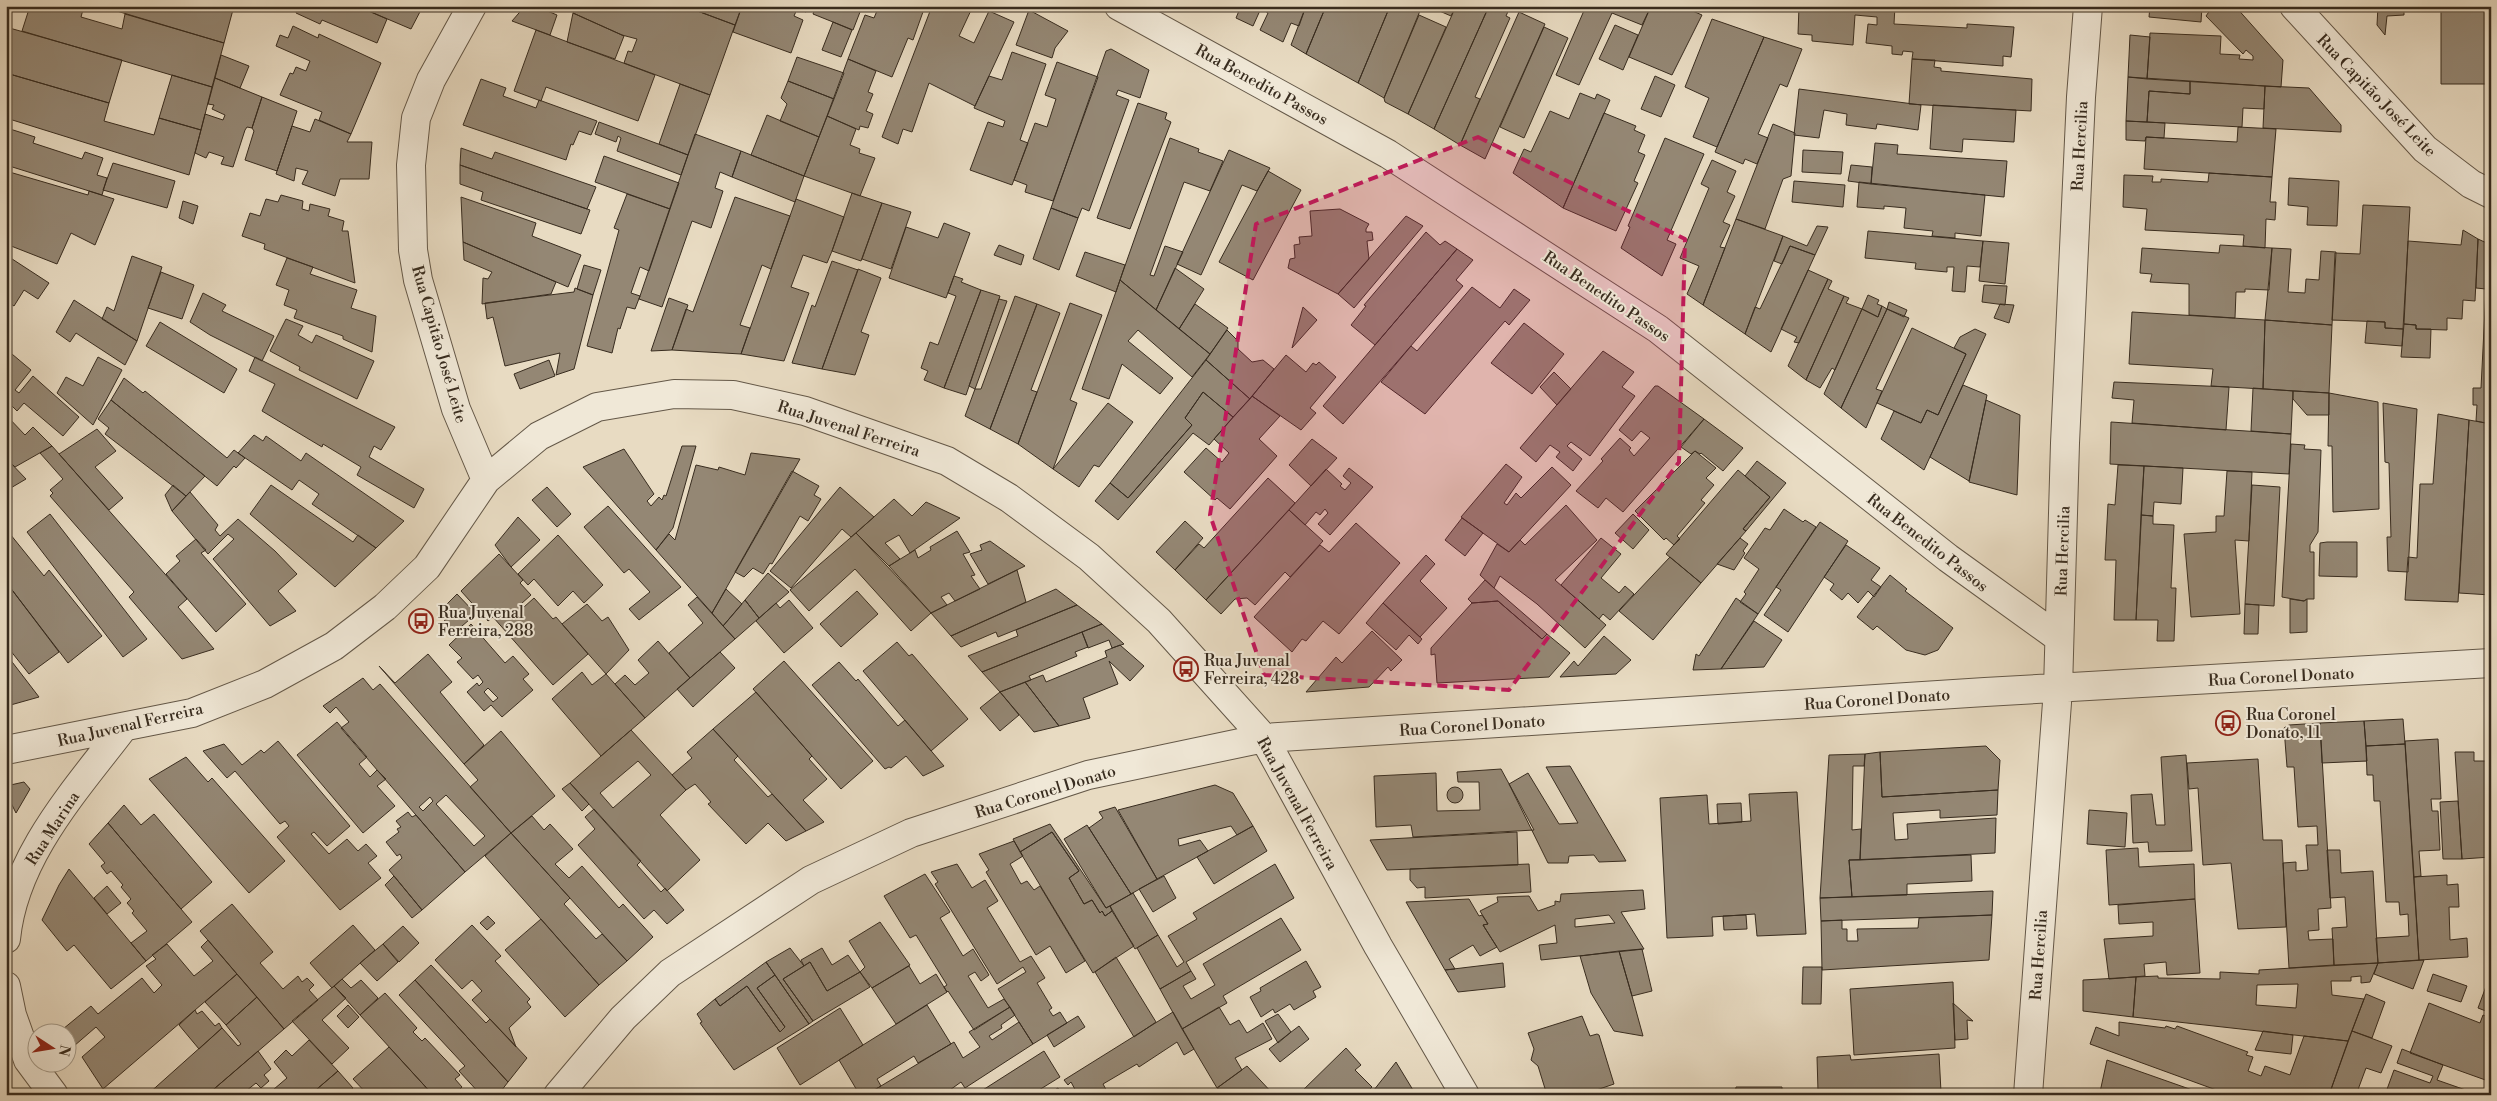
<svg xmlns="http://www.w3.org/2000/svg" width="2497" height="1101" font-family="'Libre Bodoni',serif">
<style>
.building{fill:#948774;stroke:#382c1f;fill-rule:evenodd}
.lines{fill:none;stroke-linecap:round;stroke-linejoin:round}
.minor-casing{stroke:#645848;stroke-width:30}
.minor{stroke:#f0e8d7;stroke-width:28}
.marked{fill:#c2185b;fill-opacity:0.2;stroke:#c2185b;stroke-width:4;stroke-dasharray:10 6;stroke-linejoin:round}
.labels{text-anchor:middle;stroke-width:4;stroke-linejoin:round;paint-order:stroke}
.street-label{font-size:16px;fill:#382c1f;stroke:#f0e8d7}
.poi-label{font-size:16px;fill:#382c1f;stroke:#f0e8d7;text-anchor:start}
</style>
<rect width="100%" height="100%" fill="#e8dbc2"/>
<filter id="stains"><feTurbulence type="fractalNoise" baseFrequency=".004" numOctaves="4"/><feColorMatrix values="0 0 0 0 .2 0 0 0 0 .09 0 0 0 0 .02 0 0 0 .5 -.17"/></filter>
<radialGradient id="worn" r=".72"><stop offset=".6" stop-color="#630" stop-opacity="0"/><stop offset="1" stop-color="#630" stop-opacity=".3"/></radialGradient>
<path class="building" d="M30,6H84L81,17L122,29L125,14L224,43L212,87L22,31Z
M100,6H234L224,43Z
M298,6H357L387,19L377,43L322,20L320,24L296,13Z
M357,6H423L411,29Z
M525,6L536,10L538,7L557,15L550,35L512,21Z
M576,6H684L735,25L710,95L624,63L628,51L632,52L637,39L622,35L573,13Z
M684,6H742L735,25Z
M742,6H808L806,12L797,9L794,16L803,20L791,53L733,32Z
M816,6H855L854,10L860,12L853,30L813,14Z
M879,6H920L924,9L913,40L908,38L892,77L848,59L865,15L874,18Z
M932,6H973L959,36L974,43L989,11L1014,22L975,106L929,83L912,132L903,129L898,144L882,137Z
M1241,6H1262L1253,26L1236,18Z
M1267,6H1306L1299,26L1291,23L1283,42L1260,30L1268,13L1265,11Z
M1306,6H1326L1306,54L1291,45Z
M1326,6H1390L1358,83L1306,54Z
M1390,6H1422L1384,98L1358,83Z
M1428,6H1456L1451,16Z
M1456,6H1489L1434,129L1408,114Z
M1489,6L1510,7L1506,16L1510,18L1475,97L1480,99L1460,145L1434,129Z
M1586,6H1651L1642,25L1612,13L1579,85L1556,75Z
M1651,6H1681L1702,15L1672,75L1629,57Z
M1799,6H1895L1894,24L1967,28V24L2014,27L2011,57L2003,56V66L1912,59L1913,52L1903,51L1902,55L1892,54V46L1866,43L1868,24L1877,25V17L1855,15L1853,45L1812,41V35L1798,34Z
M2150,6H2202L2201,22L2149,17Z
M2213,6H2235L2283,60L2281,87L2147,79L2150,33L2221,36L2220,54L2240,55L2239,59L2253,60V56L2246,50L2243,54L2206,16Z
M2378,6H2416V9H2404V15L2387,16L2385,35L2377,25Z
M2441,6H2491V84H2441Z
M1029,10L1068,31L1055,48L1052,58L1016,45Z
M1519,12L1545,24L1485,159L1460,145Z
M573,13L624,36L615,59L567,42Z
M1419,15L1446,27L1408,114L1385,102L1384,98Z
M1712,19L1764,37L1717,147L1693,137L1709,98L1685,87Z
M833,22L852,30L841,57L822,50Z
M1615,25L1638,35L1623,70L1599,59Z
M293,26L318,38L319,34L381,63L351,134L319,120L322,112L280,95L290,73L293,74L296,67L306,71L310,61L276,46L280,35L288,38Z
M6,27L122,60L109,103L6,73Z
M1544,27L1568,38L1524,138L1500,127Z
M536,30L655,75L638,121L546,87L541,101L514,91Z
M2130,35L2150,37L2147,79L2128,77Z
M1764,37L1802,49L1787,87L1780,84L1758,134L1768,138L1757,164L1745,159L1743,164L1715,152Z
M1111,49L1149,70L1140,98L1118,90L1116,95L1129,100L1089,211L1082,208L1078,218L1051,208L1106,51Z
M1012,52L1046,64L1020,140L1028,143L1012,185L970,170L988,122L1003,127L1005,121L974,108L989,76L1002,80Z
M221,55L249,66L240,88L215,78Z
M797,57L844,73L834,99L788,81Z
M848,59L876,71L868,92L873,94L866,111L873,114L868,128L860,126L859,130L827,116Z
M1912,59L1935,60L1934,67L1941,68V71L2032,79L2031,111L1909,104Z
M1057,62L1098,77L1053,201L1025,192L1027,185L1014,180L1035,123L1047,127L1056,99L1045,95Z
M6,73L109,103L104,121L154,135L159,118L201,130L189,175L6,118Z
M172,75L212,87L201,130L159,118Z
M1655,76L1675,85L1661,117L1641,109Z
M2128,77L2190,81V94L2149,91L2147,122L2126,121Z
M215,78L262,97L252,128L247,127L245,130L233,167L221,164L224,157L209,152L206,158L195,153L205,114L223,120L225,115L212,109L214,105L208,104Z
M481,79L506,88L503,96L536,108L539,100L597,121L591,135L579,131L573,145L571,144L566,160L463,125Z
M788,81L834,99L819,137L780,121L787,104L781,98Z
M2190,81L2265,86L2264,109L2243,108L2242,127L2147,122L2149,91L2190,94Z
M680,84L710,95L688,155L659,144Z
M2265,86L2309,88L2341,125V132L2263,128Z
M1799,89L1921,105L1918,130L1877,124L1876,129L1846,125L1847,114L1824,110L1819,138L1794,135Z
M1580,93L1595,99L1597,94L1610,100L1563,208L1513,173L1524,149L1531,152L1550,111L1569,119Z
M262,97L297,111L277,171L245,160L254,131L252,128Z
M1138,103L1167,113L1165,119L1171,122L1130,229L1097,218Z
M1933,105L2016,110L2014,142L1963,139L1962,152L1930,149Z
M1604,113L1636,126L1634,130L1645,135L1638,152L1645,155L1634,181L1638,183L1616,231L1563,208Z
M767,115L819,137L804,176L751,155Z
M827,116L856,129L850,145L860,149L859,153L875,158L860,196L804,176Z
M315,119L351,134L347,142H372L369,179H340L335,196L302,184L308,171L296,168L294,181L276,174L292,126L310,132Z
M2126,121L2165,123L2164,138L2146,137L2145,141L2126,140Z
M599,122L688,155L681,175L617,151L621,138L618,136L616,142L595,134Z
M1773,124L1795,133L1791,176L1783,179L1765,229L1736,219Z
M2238,127L2276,129L2272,177L2144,169L2146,137L2237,142Z
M10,129L35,137L33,143L82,159L85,152L103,158L97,175L107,178L102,195L6,165V135L8,136Z
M695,134L741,151L732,177L720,172L715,188L723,191L711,228L692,221L662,307L639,299Z
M1170,138L1199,149L1198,152L1223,161L1210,191L1184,182L1150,275L1154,276L1165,246L1183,252L1156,310L1120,280Z
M1665,138L1704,154L1667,240L1676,244L1662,276L1621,248L1630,227L1628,226Z
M1875,143L1898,145L1897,154L2007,161L2004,197L1871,184Z
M461,148L492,159L495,152L596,187L587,209L460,165Z
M1229,150L1270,168L1257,191L1242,185L1201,275L1177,264Z
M1803,150L1843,152L1841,174L1802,172Z
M741,151L804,176L795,202L732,177Z
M604,156L679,183L670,209L595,182Z
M1712,160L1736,171L1727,192L1735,196L1723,222L1730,225L1720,247L1725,248L1703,305L1687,294L1699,266L1680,258L1709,188L1701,184Z
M113,163L175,181L167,208L103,190Z
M460,165L590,210L581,234L481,200L483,192L460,184Z
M1851,165L1872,167L1871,184L1848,181Z
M6,171L88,195L89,191L114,199L95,245L71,233L57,264L6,244Z
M1268,171L1301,190L1253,280L1219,262Z
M2209,173L2272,177L2270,202H2276L2275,220L2266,219L2265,248L2243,246L2244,235L2145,230L2147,209L2123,207L2124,175L2153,176L2152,182H2161V179L2208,182Z
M2289,178L2339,181L2337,226L2307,225L2308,207L2288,205Z
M1794,181L1845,185L1843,207L1792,202Z
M1859,182L1985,195L1981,236L1955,233V238L1932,236L1933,231L1904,228L1906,208L1884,206V209L1857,207Z
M852,193L882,203L861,261L832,251Z
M627,194L670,209L649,271L640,267L631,293L640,296L635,309L627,307L620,329L618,328L612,353L587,346L619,230L614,228Z
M281,195L303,201L302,209L309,211L310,204L330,209L328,216L344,221L342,231H348L355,283L264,249L265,244L242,236L250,213L260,216L266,199L278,202Z
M461,197L536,223L532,236L581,255L568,287L463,242Z
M735,197L790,216L771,269L762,265L740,325L750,328L741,354L672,350L686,309L693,312Z
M796,199L844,217L832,251L827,263L803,255L791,287L809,293L784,361L741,354Z
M183,201L198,206L193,224L179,218Z
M882,203L911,212L891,269L862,259Z
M2363,205L2410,207L2403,329L2385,328V322L2332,320L2335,253L2360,254Z
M1051,208L1078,218L1059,270L1033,259Z
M1340,209L1369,224L1366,229V232H1372L1373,240L1367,241L1369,259L1338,294L1288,268L1290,259L1295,258L1294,245L1300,244L1299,237L1312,236L1310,211Z
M1406,216L1423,226L1354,308L1338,294Z
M1736,219L1783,236L1745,334L1703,305Z
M944,223L970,233L946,298L889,278L906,227L938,238Z
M1817,226L1828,227L1815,255L1790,246L1782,264L1774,261L1783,236L1807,246Z
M2463,230L2478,239L2475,301L2463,300L2462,319L2447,318V330L2416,329V325L2404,324L2408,241L2461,245Z
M1868,231L1983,241L1980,267L1967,266L1965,292L1952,291L1954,267H1947V272L1915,269L1916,263L1865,258Z
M1426,232L1440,245L1445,241L1457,249L1375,345L1351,325L1366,306L1364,305Z
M2478,239L2491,245V424L2476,421L2477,405H2473V388H2481L2486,289L2476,288Z
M1983,241L2009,243L2005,284L1979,281Z
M463,242L556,282L551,294L482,304L483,278L488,279L492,272L464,260Z
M999,245L1024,255L1021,265L994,255Z
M2220,245L2272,248L2269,290L2245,289V292H2236L2235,318L2189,315V284L2150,282L2152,274L2140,273L2142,248L2219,253Z
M1790,246L1815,255L1771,352L1745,334L1755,307L1760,309Z
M2272,248L2291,249L2288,292L2305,293L2306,279L2319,280L2321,251L2336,252L2332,325L2265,320Z
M1457,249L1473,260L1456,280L1463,286L1343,424L1323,406Z
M1085,252L1125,265L1116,292L1076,276Z
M6,255L49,283L38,299L24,290L14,306L6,301Z
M132,256L162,267L137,341L102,319L107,307L114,311Z
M287,258L313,267L310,274L357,290L351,308L376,316L372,352L343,339V336L294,318L297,310L284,305L289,290L276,285Z
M832,261L858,270L822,369L792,363L812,305L815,307Z
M584,265L601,270L593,295L577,289Z
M1175,268L1204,289L1179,329L1156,310Z
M858,269L881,278L861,332L869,335L855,375L822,369Z
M1808,270L1828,279L1799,343L1794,342L1797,337L1781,329Z
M161,272L194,285L182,319L148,308Z
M954,276L963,279L961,282L981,290L944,388L924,380L928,371L921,368L930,342L938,345L956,296L948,293Z
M1828,279L1832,281L1828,289L1844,296L1806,380L1788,366Z
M1120,280L1210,354L1192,377L1138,330L1128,341L1173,378L1160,394L1122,364L1109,399L1082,389Z
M1984,285L2007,286L2005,305L1982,302Z
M1472,287L1500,308L1514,289L1530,300L1509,325L1505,321L1425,414L1381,382L1411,346L1417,351Z
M575,288L593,295L574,369L556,375L560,353L505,366L493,317L487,319L485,303L574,292Z
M981,290L1000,296L966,395L944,388Z
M203,293L226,305L222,311L274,336L262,361L210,335L190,322Z
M1868,295L1879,300L1877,304L1882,306L1878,317L1862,309Z
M1015,296L1037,304L990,429L965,416L975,389H981Z
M1844,296L1849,298L1846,303L1862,309L1835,370L1832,368L1820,388L1806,380Z
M669,298L688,305L672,350L651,351Z
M999,299L1007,301L975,389L969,386Z
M74,300L137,341L125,365L76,333L70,342L56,332Z
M1889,302L1907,310L1904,317L1887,309Z
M1070,303L1102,315L1070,400L1077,403L1053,469L1018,444Z
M1037,304L1060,313L1031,390L1037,392L1018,444L990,429Z
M1195,304L1228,328L1210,354L1179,329Z
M2000,304L2014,305L2009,323L1994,318Z
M1882,306L1887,309L1841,408L1824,394L1862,309L1878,317Z
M1303,307L1317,320L1292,348Z
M1887,309L1909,318L1876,389L1882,391L1866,428L1841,408Z
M2132,312L2265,320L2263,389L2211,386L2213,369L2129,364Z
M286,319L303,326L298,335L312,343L316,335L374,361L357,399L299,370L300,367L270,351Z
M2265,320L2332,325L2329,393L2263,389Z
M2367,321L2385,322V328L2403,329L2402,346L2365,343Z
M160,322L237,369L224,393L146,346Z
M1524,323L1564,354L1532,394L1491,363Z
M2404,324L2416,325V329H2431L2430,358L2401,357Z
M1912,328L1966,354L1938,415L1927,410L1921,423L1877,403Z
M1975,329L1986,334L1924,470L1881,439L1894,411L1921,423L1927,410L1938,415L1966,354L1954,348L1960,337Z
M1227,330L1238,341V349L1252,362L1263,360L1274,369L1250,399L1206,360Z
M6,349L31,370L15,390L19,393L33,376L79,417L63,436L24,403L17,411L6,400V390L9,387L6,384Z
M1603,351L1634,372L1622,387L1635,396L1590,456L1571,442L1567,446L1582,459L1573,471L1556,457L1560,452L1550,445L1536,462L1520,448Z
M1286,355L1306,372L1313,363L1316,365L1319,362L1336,377L1310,408L1316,413L1301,430L1252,396Z
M98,357L122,370L93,425L57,393L66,377L83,386Z
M255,357L395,427L381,450L374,446L369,457L424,489L414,508L357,475L361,467L323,444L322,447L262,411L275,384L249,371Z
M549,360L555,376L520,389L514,374Z
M1206,360L1250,399L1233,417L1203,392L1185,418L1192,425L1128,498L1110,483Z
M1554,372L1571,389L1557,405L1540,387Z
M124,378L143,393L145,391L227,458L234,450L245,458L236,468L234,466L217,486L111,400Z
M2114,382L2229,387L2226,430L2132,423L2134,400L2112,398Z
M1963,385L1987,395L1969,481L1930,457Z
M1655,386H1658L1704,419L1623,512L1606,498L1598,508L1576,491L1603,461L1601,459L1620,438L1631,448L1629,450L1634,456L1650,438L1641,431L1632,441L1619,430Z
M2253,388L2293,391L2291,434L2251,431Z
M2293,391L2329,393V415H2307L2293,399Z
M1203,392L1233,417L1209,445L1193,433L1118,520L1095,501L1110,483L1128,498L1192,425L1185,418Z
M2329,393L2378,402L2379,509L2333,512L2332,446H2328Z
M1252,396L1280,416L1259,439L1277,456L1230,509L1217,498L1215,500L1184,472L1206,448L1222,462L1229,453L1214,439Z
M111,400L205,476L186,496L105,434L109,428L98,419Z
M1986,400L2020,415L2017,495L1969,482Z
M1108,403L1133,422L1099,467L1094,465L1079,487L1053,469Z
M2383,403L2417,409L2408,572L2388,571L2387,537H2391L2389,463L2385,462Z
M2438,414L2469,420L2458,602L2405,600L2408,557L2417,558L2420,484H2433Z
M6,415L25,435L33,427L52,446L15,467L6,458Z
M1704,419L1743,448L1723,471L1701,453L1700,454L1695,451L1691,454L1681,447Z
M2469,420L2491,424V456H2487L2486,470H2491V595L2459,593Z
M2111,422L2291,434L2289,474L2110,464Z
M97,429L116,451L95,467L123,498L109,510L59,454Z
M254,435L263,441L266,436L301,461L306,453L404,521L376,548L312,504L319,494L299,480L292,490L238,453Z
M1312,439L1337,458L1311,486L1289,465Z
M2291,444L2305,445L2304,449L2321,450L2318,532L2310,545V552H2314V599H2307L2304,601L2282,597Z
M52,446L187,599L178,607L214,649L182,659L129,597L134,592L50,496L53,493L50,490L63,479L40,453Z
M682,446H696L673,528L656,550L583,467L624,449L654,494L647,501L651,506L659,497L662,500L664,495L666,496Z
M1695,451L1716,468L1706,478L1714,485L1701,500L1705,503L1677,536L1680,539L1674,545L1666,538L1664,540L1635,511Z
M751,453L800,459L712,613L656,550L669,534L675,540L696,465L718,470L719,467L745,475Z
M6,458L26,479L9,489L6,486Z
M1757,461L1786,483L1746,531L1743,529L1770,497L1745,476Z
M1506,464L1522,477L1504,503L1507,505L1516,493L1521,498L1552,467L1571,485L1509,552L1461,517Z
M2118,465L2144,466L2136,620H2114L2116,560H2105L2108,504L2115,505Z
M2144,466L2183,468L2181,504L2154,502L2153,516L2141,515Z
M1349,468L1373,487L1330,535L1318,524L1328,513L1325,509L1320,515L1316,512L1305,525L1289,510L1326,469L1342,484L1340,486L1345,490L1351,483L1343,476Z
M1738,470L1770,497L1743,529L1746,531L1701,583L1666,554Z
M792,471L819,486L814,495L821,499L808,521L800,516L772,564L770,563L763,574L753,568L744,577L735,572Z
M2227,471L2252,472L2249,541L2235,540L2240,614L2191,617L2184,534L2216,532V516H2224Z
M1268,478L1295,503L1206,600L1175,570L1199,544L1204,548Z
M173,485L186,496L172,511L165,495Z
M271,485L353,542L358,535L376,548L335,587L250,514Z
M2252,485L2280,487L2274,606L2245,604Z
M547,487L571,514L557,527L532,500Z
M840,487L874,517L851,537L842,529L791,588L770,571Z
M190,492L218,525L215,530L220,536L238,519L275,551L297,574L278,591L296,611L270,626L213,559L234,539L228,534L208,554L172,511Z
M894,499L912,516L926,502L960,518L910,553L899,535L885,543L900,559L889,566L856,533Z
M1566,505L1597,540L1555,580L1606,625L1585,648L1537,604L1500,576L1494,588L1480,575L1497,544L1509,552L1520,540L1525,545Z
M608,506L681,587L639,620L629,609L650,592L629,569L624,573L584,527Z
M1784,509L1803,522L1805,520L1816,527L1758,614L1740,602L1746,594L1744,592L1759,569L1744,558L1765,528L1770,530Z
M1289,510L1323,541L1290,577L1285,572L1255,605L1247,598L1235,599L1221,614L1206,600Z
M50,514L147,639L123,657L27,532Z
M1633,514L1649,530L1633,549L1615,533Z
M2141,515L2153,516V524L2174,525L2171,588H2176L2174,641H2157L2158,620H2136Z
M518,517L540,540L511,567L495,545Z
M1462,518L1483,533L1465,556L1445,540Z
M1185,521L1203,538L1175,570L1156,552Z
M1820,522L1848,541L1788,632L1764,615L1781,590L1776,587Z
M1356,523L1400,563L1339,634L1323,621L1306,641L1302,639L1292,652L1254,617L1320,545L1329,552Z
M6,529L44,576L49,570L102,636L68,663L6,582Z
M957,531L970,552L963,554L975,575L971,576L980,589L955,601L949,593L941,597L947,605L931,613L889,566L915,550L918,558L931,550L930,547Z
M856,533L931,613L911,631L855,569L809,611L790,590Z
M558,535L603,585L584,603L573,591L558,606L534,579L528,585L518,574Z
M1601,538L1621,554L1601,578L1619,593L1625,586L1634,594L1610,620L1603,614L1599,619L1561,585Z
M1740,538L1748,544L1743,551L1745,553L1734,570L1717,564Z
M196,539L206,550L201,553L246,604L216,632L166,574L180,561L176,556Z
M990,541L1025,566L988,584L970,554L982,550L980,545Z
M2327,542H2357V577L2319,576L2320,543Z
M1846,545L1880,568L1871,580L1881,587L1874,597L1868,591L1858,603L1848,593L1842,600L1830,590L1834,584L1824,577Z
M499,554L523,580L520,583L531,595L521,604L524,607L534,598L553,619L556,617L588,654L553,685L493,617L488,621L461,591Z
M1426,555L1435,564L1420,581L1447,608L1420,637L1383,603Z
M1670,557L1701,583L1653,640L1619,611Z
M1017,570L1026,602L951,636L931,613Z
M768,573L789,592L759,618L745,600Z
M1890,575L1907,589L1905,591L1953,628L1938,650L1925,655L1906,650L1877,626L1873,630L1857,617Z
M1485,580L1494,588L1547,634L1542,639L1498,601L1472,603L1468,599Z
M6,582L59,652L29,674L6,645Z
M726,589L742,604L723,626L712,613Z
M1056,589L1077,605L998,637L996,632L961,647L951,636Z
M857,591L878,614L841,647L820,624Z
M457,594L476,614L455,632L438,613Z
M697,597L735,639L690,678L669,653L703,623L688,605Z
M1736,598L1758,614L1721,669L1693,670L1696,654L1699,656Z
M2290,599L2304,601L2307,599V632L2290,633Z
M745,600L759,618L735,639L723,626Z
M789,600L813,628L784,653L756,621L776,603L780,608Z
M1498,601L1542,639L1547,634L1570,653L1549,677L1437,683L1435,654L1431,655V648L1472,603Z
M1383,603L1422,639L1418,644L1409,635L1396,650L1366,623Z
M587,604L602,621L608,617L629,650L606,674L562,624Z
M2245,604L2259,605L2258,634H2244Z
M1077,605L1102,624L982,672L968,656L1018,636L1016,630Z
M1754,621L1782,640L1764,667L1721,669Z
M471,624L505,663L513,656L529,674L523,679L533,690L502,717L491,705L484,711L467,692L477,683L479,686L483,682L478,675L473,679L457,662L462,658L449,645ZM488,688L498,698L493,702L484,692Z
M1102,624L1124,644L1112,648L1109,640L1088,648L1082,632Z
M1372,631L1402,660L1391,671L1388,667L1369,687L1306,692L1336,657L1342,663Z
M1082,632L1088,647L1075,652L1077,656L1029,676L1031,680L1000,692L982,672Z
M1604,636L1631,660L1616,674L1560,677L1574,661L1578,666Z
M658,641L690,678L645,718L615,684L625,675L635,685L649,673L638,660Z
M897,642L909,656L912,654L968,719L931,751L863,671Z
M1120,645L1144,666L1130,681L1109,661L1118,684L1083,698L1090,718L1059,726L1025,682L1043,675L1046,682L1107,657L1105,651Z
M720,652L735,668L693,707L677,689Z
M6,654L39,697L7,706Z
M428,654L452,682L440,692L484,745L464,764L379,666L395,683Z
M784,661L873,761L841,789L753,689Z
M839,662L856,681L858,679L898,726L905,720L944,766L923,776L906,756L891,768L889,767L885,769L812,685Z
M582,672L592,685L606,674L645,718L601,756L552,699Z
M363,678L373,690L380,684L511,833L465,872L341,728L349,722L336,707L330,713L323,706ZM446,795L485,836L474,846L436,804ZM430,797L433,801L423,811L419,807Z
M1025,682L1059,726L1034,732L1000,692Z
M756,692L812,756L809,759L827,779L803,800L824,822L806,831L713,729Z
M1000,692L1019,715L1000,731L980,708Z
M2403,719L2405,744L2366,746L2364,721Z
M2364,721L2367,761L2322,763L2320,723Z
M337,722L367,757L359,764L370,777L377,770L386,779L377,786L395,806L363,833L297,755Z
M2320,723L2331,908L2318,909L2319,930L2308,931L2309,940L2333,939L2334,965L2289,968L2283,863L2296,862V871L2308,870L2306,845H2318L2317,826L2298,827L2294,767H2287L2284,728L2289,725Z
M713,729L738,756L734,760L768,797L772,794L806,831L786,841L768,823L746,844L708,804L711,802L695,784L686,790L672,775L692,758L687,752Z
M631,730L686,790L660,815L700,860L667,891L570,783ZM638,761L651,775L613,808L600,793Z
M501,731L555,796L511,833L470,787L478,780L464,764Z
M2438,739L2441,799H2431L2432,811H2438L2440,850L2419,851L2421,876L2414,877L2405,741Z
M278,741L350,826L327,846L314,832L311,834L329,854L347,839L358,851L366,844L377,856L368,863L381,878L340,910L277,837L289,826L285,821L280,824L235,771L227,778L203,751L224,744L242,765L261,750L264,753Z
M2405,744L2419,960L2378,963L2376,938L2409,936L2408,914L2400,915L2399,902H2386L2380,801H2374L2373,775H2367L2366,746Z
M1986,746L2000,760L1998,790L1882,797L1880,752Z
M1880,752L1882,797L1998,790L1997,815L1940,818V810L1893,813L1895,840L1908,839L1907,824L1996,818L1995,853L1860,860L1865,754Z
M2455,752H2474V761H2491V857L2462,859Z
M1865,754L1864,766H1853L1852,830L1861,829L1860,860H1849L1852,897L1820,898L1829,755Z
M2186,755L2192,851L2149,852L2148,842L2133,843L2131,795L2152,794L2156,825H2165L2161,757Z
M186,757L208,782L212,778L285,861L249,893L149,779Z
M2258,759L2263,840H2282L2286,927L2238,929L2231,863L2203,865L2198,788L2189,789L2187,763Z
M1570,766L1626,861L1599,862L1594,855L1569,856L1568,863H1548L1509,784L1528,773L1559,824L1578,823L1546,767Z
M1501,769L1534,830L1413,837L1411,825L1376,827L1374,776L1436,773L1437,811L1480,810L1479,782H1458L1457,772Z
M24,782L30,789L16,813L6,793V786Z
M570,783L589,804L582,811L562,789Z
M1215,785L1233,793L1253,826L1237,835L1231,826L1178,839L1179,846L1200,840L1208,851L1157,879L1118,810Z
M1447 795a8 8 0 1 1 16 0a8 8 0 1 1-16 0Z
M1797,792L1806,934L1757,936L1755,914L1712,917L1713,936L1667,938L1660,798L1707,795L1709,824L1751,821L1749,794Z
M2458,801L2462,859H2443L2440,802Z
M1741,803L1742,822L1718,824L1717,804Z
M124,805L141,825L154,814L212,882L181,909L108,823Z
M1115,807L1157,879L1131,894L1089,828L1103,818L1099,812Z
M594,809L641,861L637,865L661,892L665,888L684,910L667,924L654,910L644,919L578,845L595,829L585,817Z
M2089,810L2127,813L2125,847L2087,844Z
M408,812L412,817L416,815L465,872L422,910L389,870L402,858L400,854L397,856L386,842L399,832L397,829L401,827L396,821Z
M532,816L544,830L550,824L573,849L555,864L569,878L582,866L619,908L623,904L653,937L627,961L511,833Z
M108,823L192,922L146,961L131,943L147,931L132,913L134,911L127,903L131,899L121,887L123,885L111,871L107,874L101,866L105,863L89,844Z
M1050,824L1106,908L1110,906L1112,911L1105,916L1102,911L1100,913L1092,900L1084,904L1069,878L1079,871L1052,832L1020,852L1013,839Z
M1087,825L1131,894L1106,908L1064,839Z
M1253,826L1267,851L1214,884L1197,857Z
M1052,832L1079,871L1069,878L1084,904L1092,900L1100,913L1102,911L1105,916L1112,911L1134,946L1093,973L1020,852Z
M1517,832L1518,865L1387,870L1370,840Z
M511,833L570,898L564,904L596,939L602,934L627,961L599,985L485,856Z
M1014,841L1023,856L1010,864L1021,884L1027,881L1034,890L1040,886L1085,961L1066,973L1050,946L1036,955L986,872L989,870L979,854Z
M2138,848L2139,867L2194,864L2195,899L2109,905L2106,850Z
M2327,850H2340L2341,873L2373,871L2378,963L2334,965L2332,928L2347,927L2345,897L2330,898Z
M1971,855L1972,881L1907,884V895L1852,897L1849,860Z
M957,864L972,888L985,880L998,901L987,908L1020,962L1031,956L1045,978L1037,983L1052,1008L1049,1010L1053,1016L1060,1012L1067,1023L1033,1044L998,989L1026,972L1023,967L997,984L935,884L938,882L931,872Z
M1275,864L1294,898L1186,962L1191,971L1160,989L1137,948L1158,935L1177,967L1184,962L1168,936L1197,919L1193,913Z
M1529,864L1531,892L1425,898V887L1417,888L1410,880V869Z
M69,869L146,961L111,989L74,945L67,951L42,920L59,885Z
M925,874L950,912L940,918L963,956L973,949L989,975L981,981L975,972L968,976L988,1008L1004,999L1010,1007L974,1030L948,991L947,992L944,987L947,985L916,935L910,938L884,896Z
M2447,875V885L2458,884L2459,907H2449L2450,940L2467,938L2468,957L2419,960L2414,877Z
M394,876L422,910L412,918L385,885Z
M1164,876L1176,898L1153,912L1139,889Z
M107,886L121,903L107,914L94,898Z
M1643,890L1645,909L1621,912L1644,949L1541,960L1539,945L1557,943L1555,925L1500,952L1483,925L1488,924L1480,911L1498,902L1497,897L1529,896L1538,911L1555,905V901L1560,902L1561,894ZM1609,915L1615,923L1575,927V919Z
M1993,891L1992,915L1821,921L1820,898Z
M1133,893L1158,935L1135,949L1110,906Z
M1469,899L1479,916L1482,915L1488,924L1483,925L1497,947L1480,956L1473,945L1449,959L1455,969L1445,970L1406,902Z
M2195,899L2200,973L2167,975L2166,962L2144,964L2145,976L2109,979L2104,939L2153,936V922L2119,924L2118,905Z
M232,904L273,952L260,963L283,989L298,976L302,982L307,978L314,985L309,990L318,1000L284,1029L200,931Z
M1746,915L1747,929L1724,930L1723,916Z
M1992,915L1989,960L1822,970L1821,921L1842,920V929H1847V941H1858L1857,929L1918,928L1919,918Z
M488,916L495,923L487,930L480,923Z
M1281,918L1301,950L1223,996L1227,1003L1182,1029L1160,989L1191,971L1196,979L1183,986L1191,999L1215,985L1203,964Z
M541,919L599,985L565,1017L505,950Z
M880,922L910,965L872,988L860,972L865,967L849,941Z
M353,925L375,950L332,988L310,963Z
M472,925L501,956L495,961L530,999L527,1002L531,1007L509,1028L516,1047L472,1000L482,991L472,980L462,989L435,960Z
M403,926L419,943L399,962L383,944Z
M208,940L237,974L103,1089L82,1057L105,1037L96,1027L74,1046L63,1029L91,1006L98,1014L142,978L154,993L162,985L146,966L156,959L152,955L167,944L194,976L213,961L201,947Z
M383,944L398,962L377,981L360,963Z
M790,948L804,966L783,979L813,1021L809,1024L766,962Z
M822,948L832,965L848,955L860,972L827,991L810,962L804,966L801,960Z
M1642,949L1652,991L1632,996L1619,951Z
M1619,951L1632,996L1643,1036L1614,1031L1591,993L1580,956Z
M1116,957L1156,1022L1134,1037L1095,972Z
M2424,960L2413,989L2374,974L2378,963Z
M1306,961L1321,987L1313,991L1316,997L1294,1010L1290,1004L1275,1013L1273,1009L1261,1017L1250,997L1261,991L1260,988Z
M766,962L775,975L757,988L785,1027L780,1032L747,986L720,1006L715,999Z
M810,962L827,991L860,972L870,987L813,1021L783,979Z
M1503,963L1505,987L1458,992L1445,970Z
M2378,963L2370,982L2361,983V976L2351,977V981H2331L2332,995L2364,999L2348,1041L2133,1017L2136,977L2158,976V978L2220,979V972L2259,974V970ZM2298,984L2296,1008L2256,1005L2257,985Z
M431,965L486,1023L490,1019L527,1058L508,1082L415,980Z
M909,966L920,984L936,974L947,992L896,1024L872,988Z
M1803,967H1822L1821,1004H1802Z
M2491,973V1013L2478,1008Z
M237,974L257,997L226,1025L205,1002Z
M2433,974L2467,986L2461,1002L2427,991Z
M775,975L809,1024L734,1070L700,1023L702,1022L697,1014L715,999L720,1006L747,986L780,1032L785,1027L757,988Z
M2136,977L2133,1017L2083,1011V980Z
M342,979L351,988L361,980L378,998L360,1015L334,986Z
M415,980L508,1082L498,1095H481L459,1071L465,1066L399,995Z
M1953,982L1955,1048L1854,1055L1850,989Z
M334,986L346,998L322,1020L349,1048L332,1064L292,1021Z
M385,993L417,1028L413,1032L422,1041L425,1038L460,1075L455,1079L462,1087L454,1095H433L360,1015Z
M2366,994L2385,1002L2372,1038L2352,1031Z
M257,997L284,1029L207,1095H147L222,1028L238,1046L241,1044L226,1025Z
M1953,1003L1973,1021L1967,1020L1968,1039L1955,1040Z
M2429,1003L2480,1023L2483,1015L2491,1018V1082L2410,1053Z
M348,1005L359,1017L348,1028L337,1016Z
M927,1005L951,1044L918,1063L914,1056L877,1079L881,1086L866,1095L862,1089L858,1092L839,1060Z
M1010,1007L1015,1015L1001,1025L1002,1028L989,1036L992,1040L1019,1022L1033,1044L965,1088L961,1082L943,1095H866L954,1042L963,1058L980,1047L969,1032Z
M1219,1007L1230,1025L1239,1020L1247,1033L1263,1023L1272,1039L1235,1058L1242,1070L1217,1088L1182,1029Z
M840,1008L863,1045L800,1085L777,1048Z
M195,1010L197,1014L202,1011L215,1026L219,1023L222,1028L199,1049L179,1025Z
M1173,1012L1194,1049L1184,1055L1177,1042L1139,1067L1137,1064L1103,1084L1109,1095H1078L1071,1082L1068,1085L1064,1080Z
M1278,1014L1291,1032L1278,1043L1265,1021Z
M1078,1016L1085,1027L1054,1047L1047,1035Z
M1582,1016L1590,1036L1597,1034L1599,1035L1614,1084L1582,1095H1547L1538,1066L1531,1060L1534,1049L1528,1033Z
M2119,1022L2165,1028L2166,1026L2175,1029L2177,1026L2248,1052L2246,1055L2253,1057L2248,1071L2261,1076L2265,1066L2290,1075L2304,1036L2348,1041L2329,1095H2230L2090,1044L2096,1027L2119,1036Z
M1299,1026L1309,1039L1280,1062L1269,1049Z
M2263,1031L2293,1035L2291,1054L2255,1050Z
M2352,1031L2392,1046L2381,1073L2366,1068L2356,1095H2329Z
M309,1040L338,1071L310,1095H267L287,1078L274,1062L286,1050L292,1056Z
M389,1047L433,1095H368L353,1079Z
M1346,1048L1361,1065L1355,1070L1372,1087L1364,1095H1298Z
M2402,1049L2443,1065L2437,1080L2480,1095H2395L2386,1092L2394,1070L2430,1083L2433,1076L2397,1063Z
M258,1051L271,1069L264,1075L269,1081L261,1088L256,1083L241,1095H207Z
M1044,1051L1060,1077L1031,1095H975Z
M1939,1054L1941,1092L1879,1095V1090L1855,1091V1093L1818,1091L1817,1057L1850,1055L1851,1060Z
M2107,1060L2198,1092L2197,1095H2111L2100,1092Z
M1396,1062L1413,1090L1410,1095H1370Z
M1247,1066L1274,1095H1227L1217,1088Z
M338,1071L353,1088L345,1095H310Z
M1736,1087H1782V1095H1735Z
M1058,1088L1062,1095H1046Z
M2077,1090L2089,1095H2076Z
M1818,1091L1855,1093V1095H1806V1092Z
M2219,1091L2230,1095H2218Z"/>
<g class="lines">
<defs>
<path id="minor" d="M472,6L431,80L416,118L411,165L413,250L418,280L456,409L486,480
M1119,6L1388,154L1658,329L1948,558L2059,638
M2294,6L2425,149L2471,184L2491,194
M6,750L192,713L265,684L334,646L385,607L427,567L486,480L539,436L597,407L674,394L733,395L805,411L947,461L1009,498L1089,557L1159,621L1264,738L1378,946L1465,1095
M6,939C14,857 75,791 123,728
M6,986L12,1015L28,1060L54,1095
M558,1095L623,1018L670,973L811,880L911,833L1088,775L1264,738L1985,692L2491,663
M2028,1095L2058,689L2065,443L2081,97L2088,6"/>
</defs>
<use href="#minor" class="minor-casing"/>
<use href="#minor" class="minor"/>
</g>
<path class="marked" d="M1478,137L1685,239L1679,462L1509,690L1264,675L1210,515L1256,224Z"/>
<defs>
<symbol id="bus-ring" viewBox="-11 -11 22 22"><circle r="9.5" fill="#f0e8d7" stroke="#8f2418" stroke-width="1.5"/><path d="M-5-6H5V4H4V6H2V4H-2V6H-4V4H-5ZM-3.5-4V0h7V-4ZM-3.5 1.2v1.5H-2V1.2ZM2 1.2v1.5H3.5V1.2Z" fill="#8f2418"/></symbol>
</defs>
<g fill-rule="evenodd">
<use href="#bus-ring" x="407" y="607" width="28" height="28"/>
<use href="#bus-ring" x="1172" y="655" width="28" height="28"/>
<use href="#bus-ring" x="2214" y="709" width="28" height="28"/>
</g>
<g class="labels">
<g class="street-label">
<text transform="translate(1262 84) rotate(29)" y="6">Rua Benedito Passos</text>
<text transform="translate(2377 95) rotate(46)" y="6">Rua Capitão José Leite</text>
<text transform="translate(2079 146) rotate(-87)" y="6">Rua Hercilia</text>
<text transform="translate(1607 296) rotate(34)" y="6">Rua Benedito Passos</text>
<text transform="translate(440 344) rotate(74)" y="6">Rua Capitão José Leite</text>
<text transform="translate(849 428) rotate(18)" y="6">Rua Juvenal Ferreira</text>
<text transform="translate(1928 542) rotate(38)" y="6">Rua Benedito Passos</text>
<text transform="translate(2062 551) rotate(-88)" y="6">Rua Hercilia</text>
<text transform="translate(2281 676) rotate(-3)" y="6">Rua Coronel Donato</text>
<text transform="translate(1877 699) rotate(-4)" y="6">Rua Coronel Donato</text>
<text transform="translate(130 724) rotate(-13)" y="6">Rua Juvenal Ferreira</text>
<text transform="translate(1472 725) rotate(-4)" y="6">Rua Coronel Donato</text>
<text transform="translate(1045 791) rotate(-17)" y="6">Rua Coronel Donato</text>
<text transform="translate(1298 803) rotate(61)" y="6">Rua Juvenal Ferreira</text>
<text transform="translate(52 828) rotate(-57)" y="6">Rua Marina</text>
<text transform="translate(2038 955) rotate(-86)" y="6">Rua Hercilia</text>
</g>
<g class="poi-label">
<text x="438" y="618">Rua Juvenal<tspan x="438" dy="18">Ferreira, 288</tspan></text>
<text x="1204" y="666">Rua Juvenal<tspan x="1204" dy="18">Ferreira, 428</tspan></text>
<text x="2246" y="720">Rua Coronel<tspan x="2246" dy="18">Donato, 11</tspan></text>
</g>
</g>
<rect width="2497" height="1101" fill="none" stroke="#e8dbc2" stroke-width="25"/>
<rect x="8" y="8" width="2482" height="1086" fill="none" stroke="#382c1f" stroke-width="2.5"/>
<rect x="12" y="12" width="2472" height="1076" fill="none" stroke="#382c1f"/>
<g transform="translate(52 1048) rotate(102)"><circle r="24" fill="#f0e8d7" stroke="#a69d8d"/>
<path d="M0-4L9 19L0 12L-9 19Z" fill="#8f2418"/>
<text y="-8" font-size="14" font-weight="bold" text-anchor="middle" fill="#382c1f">N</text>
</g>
<rect width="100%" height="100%" filter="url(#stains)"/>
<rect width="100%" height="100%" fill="url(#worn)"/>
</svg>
